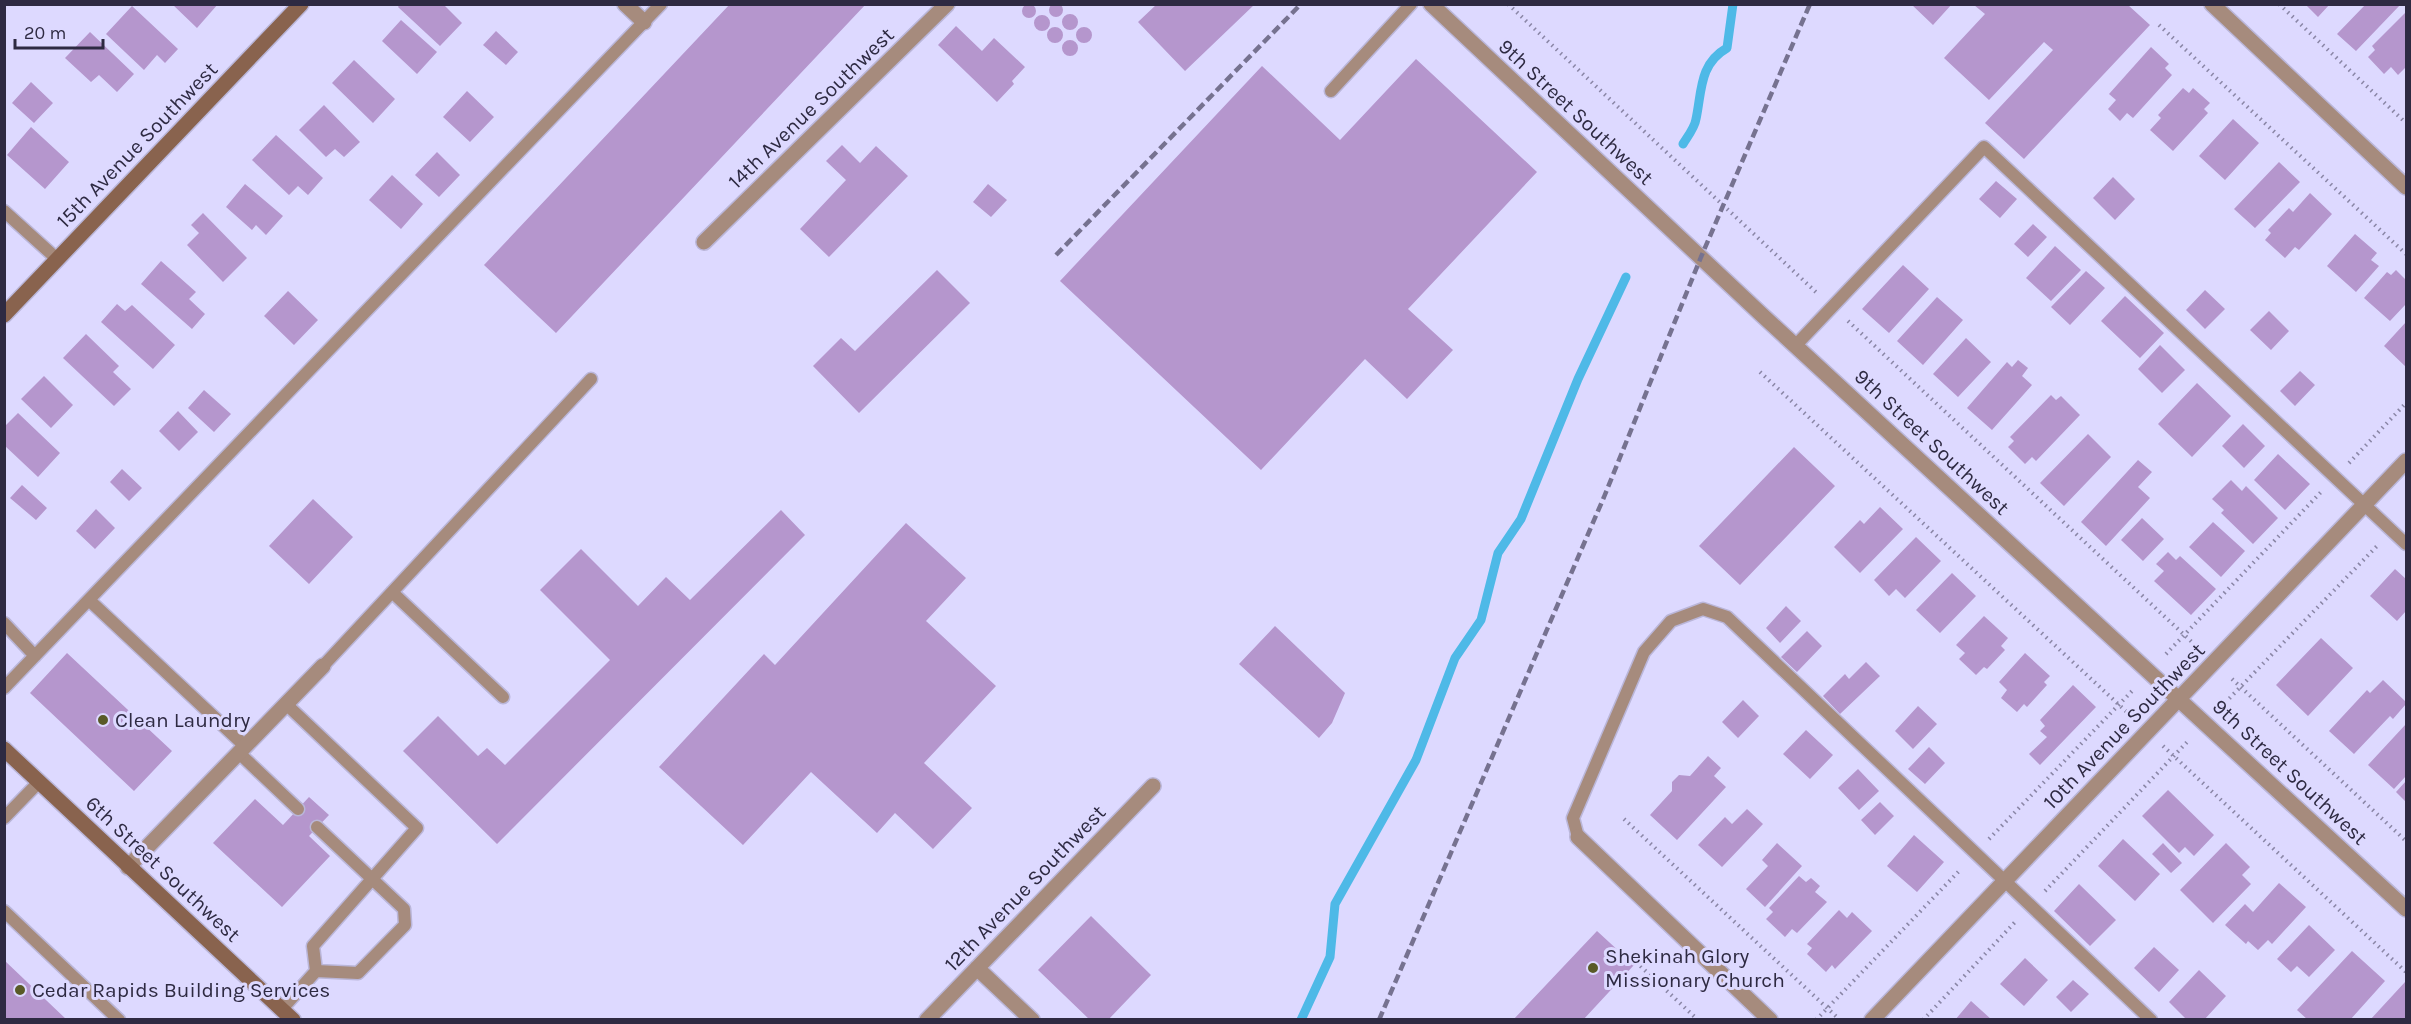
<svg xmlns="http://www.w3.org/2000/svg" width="2411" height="1024" font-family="Karla,sans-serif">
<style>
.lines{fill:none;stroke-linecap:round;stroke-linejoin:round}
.stream{stroke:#4eb9e7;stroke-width:9}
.building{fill:#b596cd}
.service-casing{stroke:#bab6d9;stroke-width:15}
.minor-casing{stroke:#bab6d9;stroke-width:18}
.secondary-casing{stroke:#bab6d9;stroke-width:18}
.path{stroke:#8a86a6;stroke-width:4;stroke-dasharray:1.5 4.5;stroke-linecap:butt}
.service{stroke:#a68b7d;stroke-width:12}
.minor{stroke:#a68b7d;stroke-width:15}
.secondary{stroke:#89634e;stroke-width:15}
.rail{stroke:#767290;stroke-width:4.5;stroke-dasharray:9 4.5;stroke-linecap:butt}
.poi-dot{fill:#595a27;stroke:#ddd9ff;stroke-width:2}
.labels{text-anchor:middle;stroke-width:6;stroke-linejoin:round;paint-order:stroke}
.street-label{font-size:21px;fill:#2e2a42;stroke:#ddd9ff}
.poi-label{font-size:21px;fill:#2e2a42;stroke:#ddd9ff;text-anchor:start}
</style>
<rect width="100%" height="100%" fill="#ddd9ff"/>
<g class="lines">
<path class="stream" d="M1683,144C1688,136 1695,127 1696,119C1702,91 1699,64 1727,48L1733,4
M1301,1020L1330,957L1335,904L1416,760L1455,658L1481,620L1498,553L1521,519L1578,379L1626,277"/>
</g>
<path class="building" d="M1049 10a7 7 0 1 1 14 0a7 7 0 1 1-14 0Z
M1022 11a7 7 0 1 1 14 0a7 7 0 1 1-14 0Z
M172,4H218L197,28Z
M400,4H443L462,23L440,46L398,7Z
M730,4H866L556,333L484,265Z
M1157,4H1255L1185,71L1138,22Z
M1911,4H1952L1933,25Z
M2305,4H2330L2318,17Z
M2366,4H2401L2356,51L2337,34Z
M1974,5H2128L2150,25L2024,159L1985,123L2053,50L2044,42L1989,100L1944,58L1985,14Z
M132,6L178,49L165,63L157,55L144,70L106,34Z
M2406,12V67L2398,75L2391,67L2384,74L2368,57L2375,50L2372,46Z
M1062 22a8 8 0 1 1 16 0a8 8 0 1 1-16 0Z
M1034 23a8 8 0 1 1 16 0a8 8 0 1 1-16 0Z
M401,20L437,52L417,74L382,41Z
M956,26L982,51L994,38L1025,67L1012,81L1014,84L997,102L938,45Z
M1047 35a8 8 0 1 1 16 0a8 8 0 1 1-16 0Z
M1076 35a8 8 0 1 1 16 0a8 8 0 1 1-16 0Z
M496,31L518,52L506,65L483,45Z
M90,32L134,74L117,92L99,75L91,82L65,58Z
M1062 48a8 8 0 1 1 16 0a8 8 0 1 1-16 0Z
M2151,47L2169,64L2165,68L2172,75L2133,118L2127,113L2120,121L2108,109L2116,100L2109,94Z
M1416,59L1537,172L1408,309L1453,350L1407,399L1365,359L1261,470L1060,281L1262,66L1340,140Z
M354,60L395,99L373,123L332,83Z
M31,82L53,103L34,123L12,103Z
M2183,88L2189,93L2193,88L2210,103L2204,109L2208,113L2173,151L2150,130L2161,118L2158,115Z
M467,91L494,117L470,142L443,117Z
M324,105L360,142L344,157L335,149L326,157L299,130Z
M2233,119L2259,143L2225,180L2199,156Z
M31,127L69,162L45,189L7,155Z
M276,135L323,178L308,195L298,186L289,195L252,160Z
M842,145L860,163L876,146L908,176L829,257L800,229L846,180L826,161Z
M437,152L460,175L439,197L415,175Z
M2279,162L2300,182L2255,228L2234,209Z
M392,175L423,204L401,229L369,200Z
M2113,177L2135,199L2115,220L2093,198Z
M1996,181L2017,199L2000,218L1979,199Z
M245,184L283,216L266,235L256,225L252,230L226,207Z
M988,184L1007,200L991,217L973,202Z
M2310,193L2332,214L2299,250L2295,247L2285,258L2265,240L2271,233L2268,230L2289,208L2293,212Z
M203,213L247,258L223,282L187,245L199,233L191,225Z
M2033,224L2047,237L2028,257L2014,244Z
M2355,234L2377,253L2371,260L2379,266L2356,292L2327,266Z
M2055,246L2081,270L2051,301L2026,278Z
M161,261L196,292L189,299L205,314L192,329L141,284Z
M1903,265L1929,289L1889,333L1862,309Z
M937,270L970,303L859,413L813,366L841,338L855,351Z
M2396,270L2406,280V304L2390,321L2364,298L2387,272L2391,275Z
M2086,271L2105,288L2070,325L2051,307Z
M2205,290L2225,309L2205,329L2186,310Z
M288,291L318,320L294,345L264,316Z
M2125,296L2164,333L2140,358L2101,321Z
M1937,297L1963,320L1923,365L1897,341Z
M117,304L125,311L132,305L175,345L153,369L101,322Z
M2269,311L2289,331L2271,350L2250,330Z
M2406,322V367L2384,346Z
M86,334L119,366L113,372L131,389L114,406L63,358Z
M1966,338L1991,362L1958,397L1933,374Z
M2160,345L2185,370L2162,393L2138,369Z
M2018,360L2028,368L2022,376L2032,385L1992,430L1967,408L2007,362L2012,367Z
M2300,371L2315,385L2295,406L2280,391Z
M44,376L73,405L51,428L21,399Z
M2197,383L2231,416L2192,457L2158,424Z
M204,390L231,414L214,432L188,408Z
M2051,395L2056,400L2061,396L2080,415L2036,461L2032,457L2025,464L2008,447L2014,441L2010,437Z
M178,411L198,432L179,451L159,431Z
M18,413L60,453L38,477L4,445V427Z
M2243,424L2265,446L2244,468L2222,446Z
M2088,434L2111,457L2064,506L2040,483Z
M1794,447L1835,486L1740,585L1699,546Z
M2278,454L2310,484L2285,510L2254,480Z
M2138,460L2152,472L2138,487L2150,498L2106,546L2081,522Z
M122,469L142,488L129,501L110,482Z
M2231,480L2242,491L2246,486L2278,518L2253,544L2221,513L2224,510L2212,499Z
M22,485L47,508L36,520L10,498Z
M313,499L353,537L309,584L269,546Z
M1880,507L1903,529L1860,573L1834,547L1860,520L1864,524Z
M96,509L115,528L95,549L76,531Z
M781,510L805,535L497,844L403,751L438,716L478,756L487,748L505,765L610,660L540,590L581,549L638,606L666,577L690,600Z
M2142,518L2164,539L2143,561L2121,540Z
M2213,522L2245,551L2221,577L2189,547Z
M906,523L966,578L926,621L996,686L924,763L972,808L933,849L895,813L877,833L811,772L743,845L659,767L764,654L775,665Z
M1916,537L1941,561L1905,598L1896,589L1889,596L1874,580Z
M2168,552L2176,560L2180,556L2216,589L2191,615L2154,581L2164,571L2156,564Z
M2395,569L2406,579V611L2397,621L2370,596Z
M1952,573L1976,596L1940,633L1916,610Z
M1786,606L1801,621L1780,643L1766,628Z
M1984,616L2008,638L2001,646L2005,650L1987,669L1984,667L1976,675L1959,659L1965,653L1956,645Z
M1275,626L1345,693L1332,723L1319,738L1239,664Z
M1807,631L1822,646L1797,672L1781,657Z
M2321,638L2353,668L2308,716L2276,685Z
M67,653L172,751L134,791L30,693Z
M2025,653L2050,676L2044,682L2047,685L2027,707L2024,704L2017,712L2001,698L2007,690L1999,682Z
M1866,662L1880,676L1840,714L1823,696L1845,674L1849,679Z
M2383,680L2406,702V704L2393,719L2390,716L2354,754L2329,731L2367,690L2370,693Z
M2073,685L2096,707L2040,765L2029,754L2047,737L2040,731L2045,726L2040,720Z
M1743,700L1759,716L1738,738L1722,722Z
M1918,706L1937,724L1913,749L1895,731Z
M2406,724V776L2394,789L2368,765Z
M1806,730L1833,755L1810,779L1783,754Z
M1929,747L1945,763L1925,784L1908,769Z
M1708,756L1721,768L1714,776L1726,787L1677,840L1650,815L1672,791V782L1679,775L1690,776Z
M1858,769L1879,791L1859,810L1838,788Z
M2406,781V802L2396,792Z
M2168,790L2214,835L2194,856L2185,847L2179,853L2142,816Z
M309,797L329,815L309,836L330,856L282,907L213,843L255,799L283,825Z
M1880,802L1894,816L1875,835L1861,820Z
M1747,809L1763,824L1722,867L1698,845L1725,817L1732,824Z
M1914,835L1944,862L1917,892L1887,866Z
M2123,839L2160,874L2135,901L2098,866Z
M1777,843L1802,866L1765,907L1746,889L1768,866L1762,860Z
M2163,843L2182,863L2171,873L2152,854Z
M2226,843L2250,867L2242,875L2251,884L2213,923L2180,890Z
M1799,876L1806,882L1811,878L1820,886L1815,892L1827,902L1797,933L1792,929L1785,937L1766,919L1773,912L1769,908Z
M2279,883L2306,907L2272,944L2268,940L2258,950L2248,941L2246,944L2225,925L2245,904L2253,912Z
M2079,884L2116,920L2090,946L2054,911Z
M1839,910L1847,918L1852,912L1872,931L1835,969L1832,965L1826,972L1807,954L1812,948L1807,944Z
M1091,916L1151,975L1108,1020H1090L1038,970Z
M2309,925L2335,950L2309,977L2297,966L2291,972L2277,959Z
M1597,931L1634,965L1583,1020H1513Z
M2154,947L2179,970L2159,992L2134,968Z
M2352,951L2385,981L2350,1020H2308L2297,1010Z
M2025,958L2048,980L2024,1006L2000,984Z
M4,960L67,1020H4Z
M2199,970L2226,996L2204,1020H2187L2169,1002Z
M2073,980L2089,994L2071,1012L2056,997Z
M2405,982L2406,984V1020H2370Z
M1971,1001L1992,1020H1955Z"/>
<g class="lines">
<defs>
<path id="service" d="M1331,91L1411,4
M4,211L57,259
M1796,345L1984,147L2406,544
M392,592L503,697
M89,600L245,746
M4,623L35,656
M323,666L591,379
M4,688L661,4
M239,753L298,809
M4,818L39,782
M1578,837L1573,818L1644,652L1671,621L1703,609L1727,617L2151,1020
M4,911L119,1020
M316,971L358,973L405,925L404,909L317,827
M282,1009L316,971L313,946L417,828L286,704"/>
<path id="minor" d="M625,4L644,22
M1431,4L1762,315L2406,909
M2212,4L2406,187
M704,242L947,4
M1578,837L1770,1020
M128,867L323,666
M977,968L1032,1020
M927,1020L1153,786
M1872,1020L2406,461"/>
<path id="secondary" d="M4,315L301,4
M4,749L293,1020"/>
</defs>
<use href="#service" class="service-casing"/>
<use href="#minor" class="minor-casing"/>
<use href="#secondary" class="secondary-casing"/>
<path class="path" d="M1508,4L1818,294
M2279,4L2406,123
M2159,25L2406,254
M1848,321L2194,644
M1760,372L2130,715
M2349,463L2406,403
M2166,654L2321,492
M2232,679L2406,841
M2221,707L2377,546
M2163,746L2406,972
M1624,819L1839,1019
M1989,839L2134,689
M2045,891L2189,740
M1636,962L1698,1020
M1816,1020L1961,869
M1923,1020L2017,920"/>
<use href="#service" class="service"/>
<use href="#minor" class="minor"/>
<use href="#secondary" class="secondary"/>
<path class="rail" d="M1056,255L1301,4
M1379,1020L1604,497L1701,257L1810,4"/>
</g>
<g class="poi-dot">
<circle cx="103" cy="720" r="6"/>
<circle cx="1593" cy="968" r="6"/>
<circle cx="20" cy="990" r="6"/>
</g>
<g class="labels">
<g class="street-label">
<text transform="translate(811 108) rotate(-44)" y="7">14th Avenue Southwest</text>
<text transform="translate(1576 112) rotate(43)" y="7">9th Street Southwest</text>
<text transform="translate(137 145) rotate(-46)" y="7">15th Avenue Southwest</text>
<text transform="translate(1932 442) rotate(43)" y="7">9th Street Southwest</text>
<text transform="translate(2124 726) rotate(-46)" y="7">10th Avenue Southwest</text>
<text transform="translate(2290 772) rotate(43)" y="7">9th Street Southwest</text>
<text transform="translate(163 869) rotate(43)" y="7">6th Street Southwest</text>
<text transform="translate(1025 888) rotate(-46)" y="7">12th Avenue Southwest</text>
</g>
<g class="poi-label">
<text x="115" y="727">Clean Laundry</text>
<text x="1605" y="963">Shekinah Glory<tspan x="1605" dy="24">Missionary Church</tspan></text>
<text x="32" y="997">Cedar Rapids Building Services</text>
</g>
</g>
<rect width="2411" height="1024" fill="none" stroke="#2e2a42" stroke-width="12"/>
<path d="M15 39v9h88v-9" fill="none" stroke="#2e2a42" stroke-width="3"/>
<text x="24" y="39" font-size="18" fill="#2e2a42" stroke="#ddd9ff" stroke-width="4.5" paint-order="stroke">20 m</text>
</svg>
